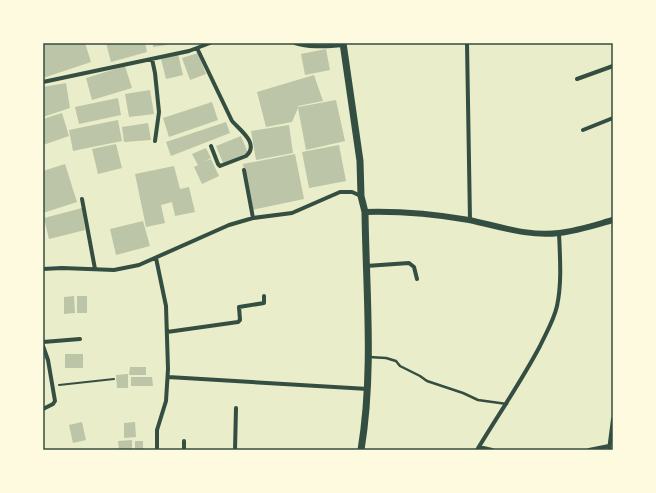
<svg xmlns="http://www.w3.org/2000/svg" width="656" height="493" font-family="Lora,serif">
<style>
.building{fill:#bcc5a7}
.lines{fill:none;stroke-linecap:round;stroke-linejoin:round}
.path{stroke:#344e41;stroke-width:2}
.service{stroke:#344e41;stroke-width:2.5}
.minor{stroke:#344e41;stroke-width:4}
.tertiary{stroke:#344e41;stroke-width:6}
.secondary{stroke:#344e41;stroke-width:7}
.neatline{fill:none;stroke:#344e41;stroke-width:1.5}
</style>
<rect width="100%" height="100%" fill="#e9edc9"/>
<path class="building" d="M43,43H85L91,62L43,78Z
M106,43H145L147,52L111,62Z
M153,43H167V45L153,47Z
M326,49L330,70L305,75L301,54Z
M198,53L206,74L190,80L182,58Z
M178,54L183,75L166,79L161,59Z
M125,66L132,88L92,100L86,78Z
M314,75L323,101L298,106V107L336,100L345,141L306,150L298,108L292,122L266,127L257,92Z
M66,83L70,108L43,117V87Z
M150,90L154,114L129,117L125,94Z
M118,98L121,115L79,124L75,107Z
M212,102L218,120L169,137L163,118Z
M62,113L69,136L43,145V119Z
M118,120L122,141L73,151L69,130Z
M226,122L230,133L171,156L166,142Z
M148,123L151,140L124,142L122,127Z
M289,125L293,153L256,160L251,131Z
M241,136L248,153L223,163L216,146Z
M116,144L122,168L98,174L92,149Z
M339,145L346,181L309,188L302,152Z
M206,148L211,158L203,162L211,159L219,176L202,184L194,167L198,165L192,154Z
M295,154L304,199L252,210L243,164Z
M65,164L77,202L43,213V171Z
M174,166L180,189L189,187L195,212L175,216L172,202L161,205L165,223L146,227L135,174Z
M82,208L85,230L49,239L44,218Z
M143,221L150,246L116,255L110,229Z
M74,296L75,313L64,314V297Z
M77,296H87V313H77Z
M65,354H83V368H65Z
M130,367H146V375H129Z
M128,374V388H117L116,375Z
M131,377H152L153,386H131Z
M82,422L86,440L73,443L69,425Z
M135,422L136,437L124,438V423Z
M132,440V450H119L118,441Z
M135,441H143V450H135Z"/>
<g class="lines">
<path class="path" d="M59,385L114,379"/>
<path class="service" d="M369,357L386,358L396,361L400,366L420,376L427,381L463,393L478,400L507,404"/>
<path class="minor" d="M295,43C310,48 327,46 343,45
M467,43L470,221
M197,48L232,121C240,130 260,144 246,156L220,166L218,164L211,146
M152,59L155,73L159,112L155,141
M577,79L613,66
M43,82L189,51L210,43
M583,130L613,118
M244,170L253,218
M82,199L95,269
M156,258L166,306L168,369L166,401L157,430V450
M366,266L409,263L414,267L417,279
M43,269L62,268L114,270L139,265L229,225L253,218L292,213L340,192H352L361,196
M167,332L238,322L240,320L239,307L264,303V296
M43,342L80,339
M43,346L48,360L55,401L53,404L43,409
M168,377L368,389
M479,447L492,450
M184,450V441
M235,450L236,408
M477,450C498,415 521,382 540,346C546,333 554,320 557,306C562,283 560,257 559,233
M589,450L609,446
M609,450L613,419"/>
<path class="tertiary" d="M365,212C400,211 434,214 469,220C498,226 529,237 559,233C577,231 595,225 613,220"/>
<path class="secondary" d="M343,43L360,161L361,196L365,212C366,291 374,371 361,450"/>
</g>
<rect width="656" height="493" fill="none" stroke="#fefae0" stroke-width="88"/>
<rect x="44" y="44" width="568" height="405" class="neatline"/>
</svg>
